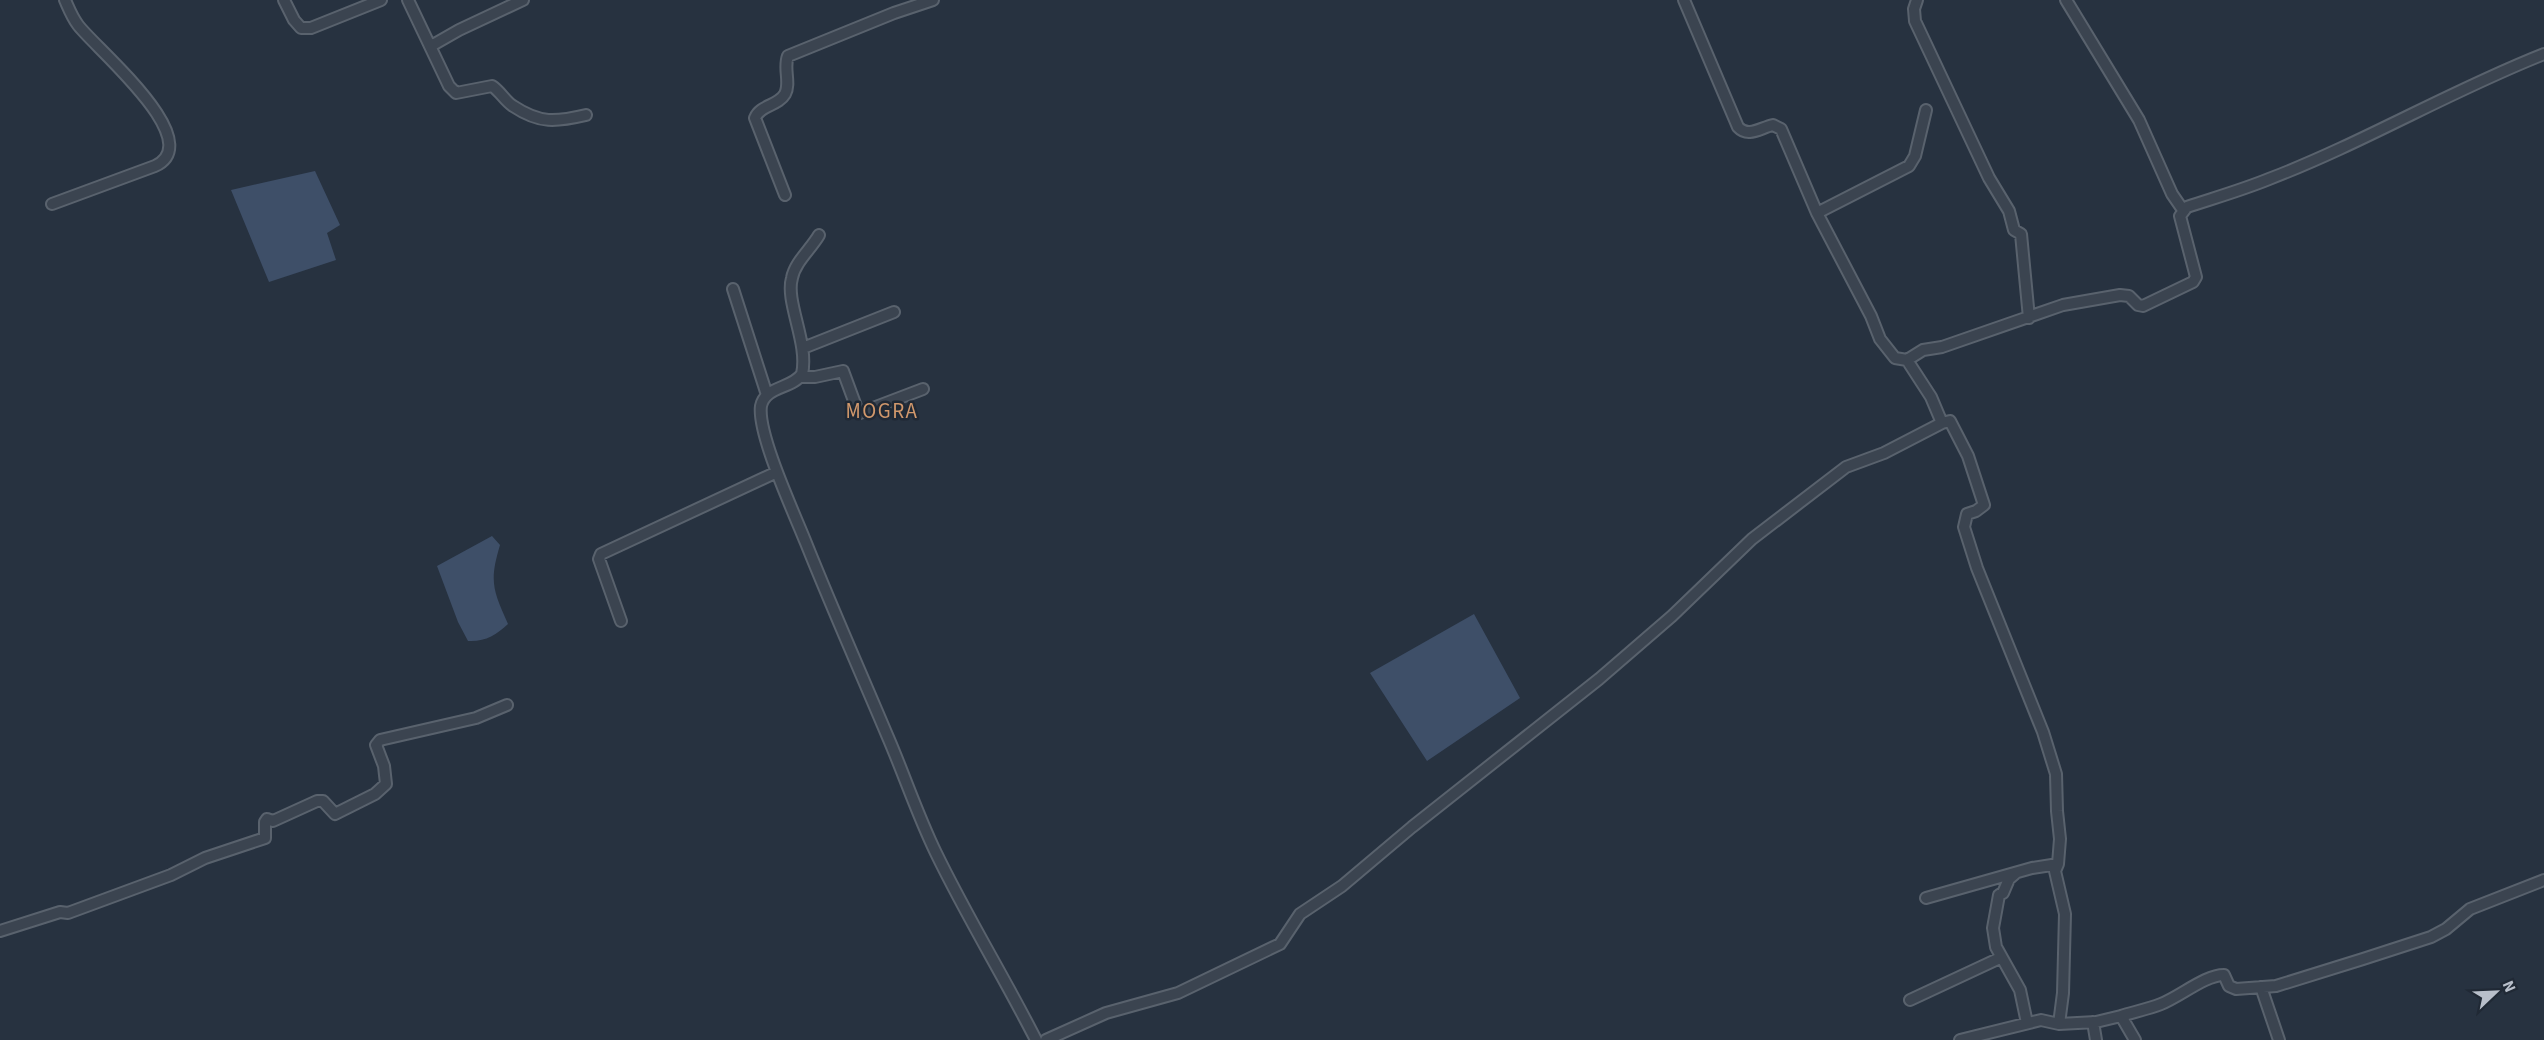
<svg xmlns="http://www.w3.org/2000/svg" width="2544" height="1040" font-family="'Source Sans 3',sans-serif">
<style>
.water{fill:#3e4f68}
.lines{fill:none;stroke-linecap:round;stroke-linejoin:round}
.minor-casing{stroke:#59626d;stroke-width:14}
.minor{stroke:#3b4450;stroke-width:10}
.labels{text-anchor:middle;stroke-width:5;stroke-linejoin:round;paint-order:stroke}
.quarter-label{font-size:21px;letter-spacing:1.5px;fill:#d1986c;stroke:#202935}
</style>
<rect width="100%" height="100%" fill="#273240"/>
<path class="water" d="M315,171L340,225L327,233L336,260L269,282L231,190Z
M492,536L500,545C489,582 493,590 508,624C496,635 485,642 468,641L458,622L437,566Z
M1474,614L1520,698L1427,761L1370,673Z"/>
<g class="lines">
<defs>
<path id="minor" d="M284,0L294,20L301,28H311L381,0
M408,0L449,86L456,93L492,86C500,91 505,101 513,106C540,124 556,122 586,115
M1684,0L1738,127C1748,138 1760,128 1773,125L1781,129L1817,213L1871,316L1880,339L1895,358L1907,360
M1917,0L1914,9L1915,21L1989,178L2009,211L2014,230L2021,234L2029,318
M2066,0L2139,120L2172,194L2183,210
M431,46L459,30L523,0
M785,195L755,118C760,105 778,106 785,94C791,83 783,68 788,56L894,13L933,0
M52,204L155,166C209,141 94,47 78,25C72,17 69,9 65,0
M1817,213L1909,166L1915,156L1926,110
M819,235C811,249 795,262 792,278C785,302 809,343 802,374C792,389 765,386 761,406C757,434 795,515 806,543C832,608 860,671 887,735C904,774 917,814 936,853C967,917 1004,977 1036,1040
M733,289L767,395
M803,348L894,312
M800,377H815L843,371L857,409L860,413L923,389
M621,621L599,559L601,554L777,472
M2016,873L2009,879L2003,893L1999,895L1993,928L1996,947L2020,990L2027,1023
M1926,898L2032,868L2058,864
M0,931L60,912L68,913L171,875L205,858L265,838V822L267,819L273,821L317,801H323L335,814L375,794L386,784L384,766L376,745L380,740L476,718L507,705
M2261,987L2279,1040
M1910,1000L2000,958
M2121,1016C2134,1012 2148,1009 2161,1004C2181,996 2205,975 2224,975L2229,986L2236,989L2276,986L2363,959L2431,937L2446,929L2470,909L2544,880
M2093,1022L2096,1040
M1046,1040L1106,1013L1178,993L1280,944L1300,914L1342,886L1412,827L1599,679L1672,616L1752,539L1846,467L1884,453L1942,423
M1960,1040L2041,1020L2059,1024
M2135,1040L2121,1016L2096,1022L2059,1024L2063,993L2065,914L2055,871L2058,864L2060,839L2057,811L2056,774L2043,732L1977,568L1964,527L1967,514L1976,511L1984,505L1968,456L1950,421L1942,423L1931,397L1907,360L1923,350L1942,347L2063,305L2120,295L2129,296L2138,305L2143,306L2193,282L2196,277L2180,216L2187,207C2214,198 2242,190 2269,179C2363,143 2450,91 2544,54"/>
</defs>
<use href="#minor" class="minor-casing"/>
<use href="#minor" class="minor"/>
</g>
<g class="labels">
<g class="quarter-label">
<text x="882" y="418">MOGRA</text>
</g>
</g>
<g transform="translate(2496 992) rotate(67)" stroke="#202935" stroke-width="4.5" paint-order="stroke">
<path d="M0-4.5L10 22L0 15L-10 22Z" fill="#b8bfca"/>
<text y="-9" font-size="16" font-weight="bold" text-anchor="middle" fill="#b8bfca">N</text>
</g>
</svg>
